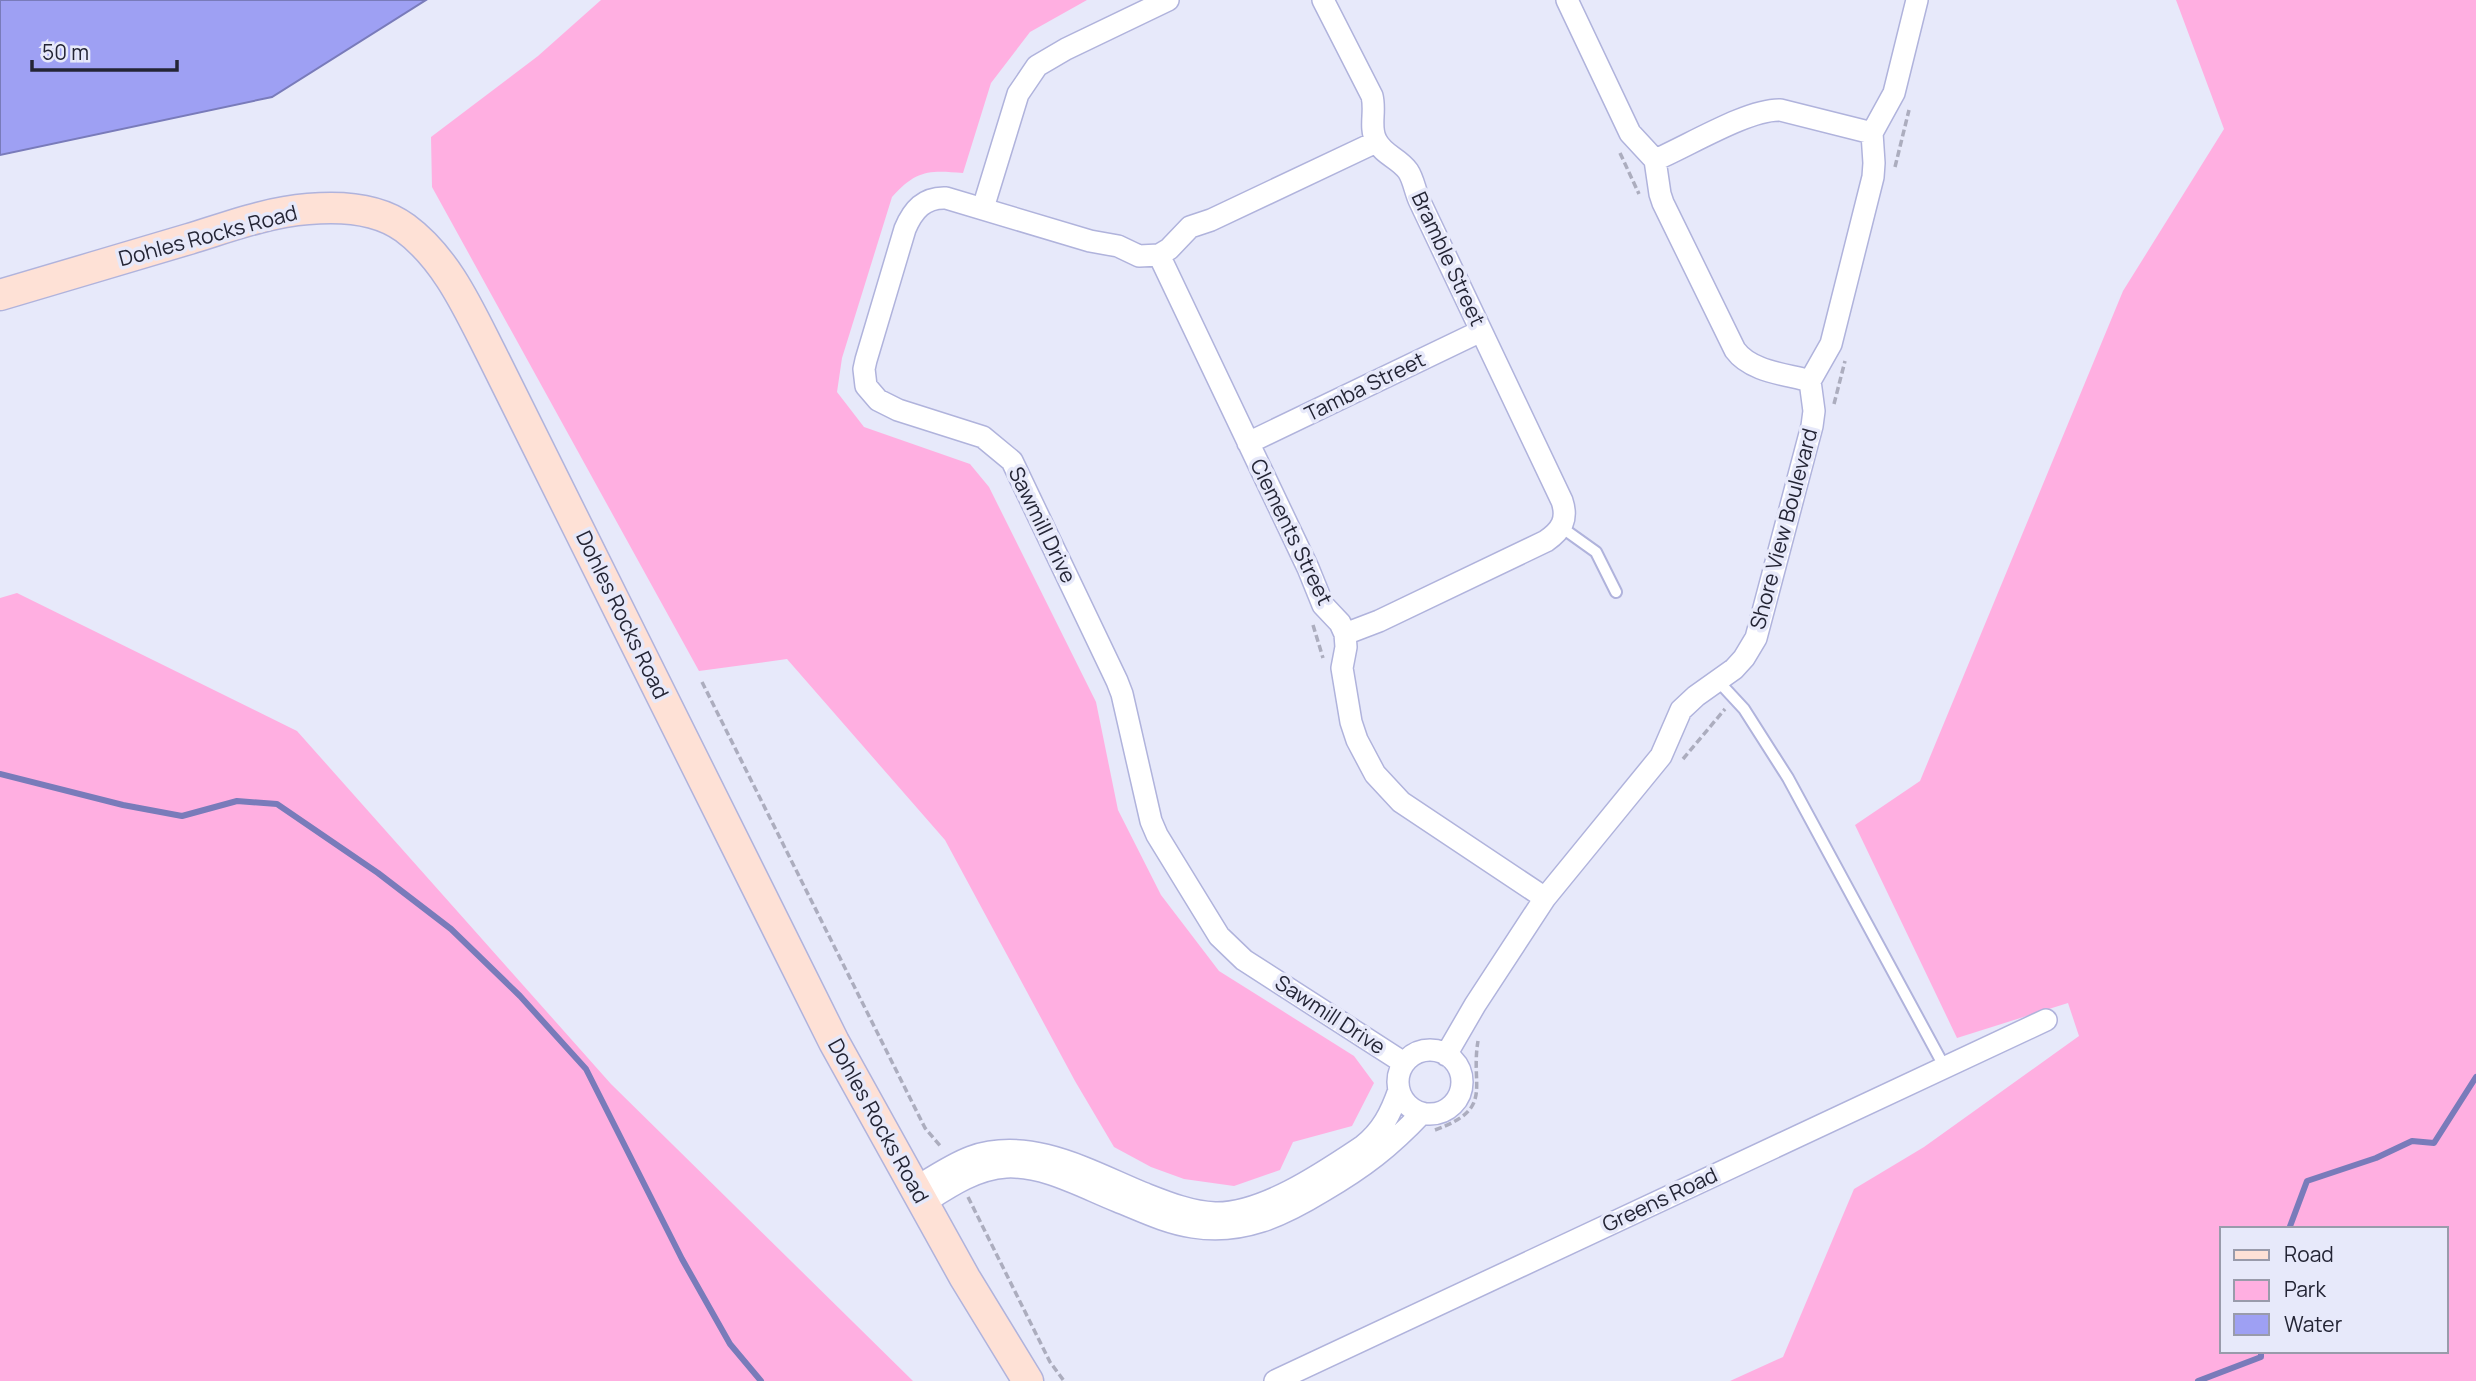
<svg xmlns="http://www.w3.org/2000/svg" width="2476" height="1381" font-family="Manrope,sans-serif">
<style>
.green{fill:#ffafe1;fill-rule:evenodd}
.water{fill:#9ea0f3;stroke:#797bba;stroke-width:2}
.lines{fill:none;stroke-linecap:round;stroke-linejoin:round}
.stream{stroke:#797bba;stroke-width:6}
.lane-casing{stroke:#b0b3dc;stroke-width:14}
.street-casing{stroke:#b0b3dc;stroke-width:24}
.secondary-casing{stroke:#b0b3dc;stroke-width:33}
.path{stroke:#acadbe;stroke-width:3.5;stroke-dasharray:7 3.5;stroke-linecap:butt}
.lane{stroke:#fff;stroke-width:10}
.street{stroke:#fff;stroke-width:21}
.secondary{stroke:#fee1d6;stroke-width:30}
.labels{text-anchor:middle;stroke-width:7;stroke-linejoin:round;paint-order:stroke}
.street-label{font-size:21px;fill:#242535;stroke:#e7e9fa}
</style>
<rect width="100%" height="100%" fill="#e7e9fa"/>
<path class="green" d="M601,0H1087L1030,32L991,83L963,173C929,170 916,170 892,197L842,358L837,392L864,427L970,464L989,487L1096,702L1118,810L1161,895L1219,971L1354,1056L1374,1083L1352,1126L1293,1142L1280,1170L1234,1186L1184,1179L1151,1167L1114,1147L1075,1081L945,840L787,659L699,671L432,187L431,137L538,56Z
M2176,0H2476V1381H1730L1783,1357L1854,1189L1924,1147L2079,1036L2068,1003L1957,1038L1855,825L1920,781L2123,291L2224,129ZM2222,1229H2446V1351H2222Z
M17,593L297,731L611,1084L913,1381H0V598Z"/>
<path class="water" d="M0,0H426L272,97L0,155Z"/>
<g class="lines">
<path class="stream" d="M0,774L123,805L182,816L237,801L277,804L378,873L451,929L520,996L586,1069L682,1259L730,1344L761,1381
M2289,1229L2307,1181L2376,1158L2412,1141L2434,1143L2476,1077
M2198,1381L2261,1357V1351"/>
<defs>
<path id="lane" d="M1561,527L1596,552L1616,592
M1719,682L1744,709L1788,778L1944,1066"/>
<path id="street" d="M1323,0L1372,96C1376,111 1369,127 1376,140C1383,155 1399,158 1408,171C1414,180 1415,192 1420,202L1562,501C1568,519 1562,530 1546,541L1379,621L1345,634
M1567,0L1630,133L1655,160L1660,194L1663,203L1735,350C1751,372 1786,374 1810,381
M1376,142L1211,220L1190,227L1169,249L1159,255L1139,256L1118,246L1090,241L946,198C924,197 913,210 905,229L866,360L864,369L866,386L878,400L898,410L983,437L1012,461L1117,681L1122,694L1151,821L1157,835L1219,936L1244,960L1404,1063
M1655,160C1688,146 1748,109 1780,110L1872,133
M983,208L1018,94L1037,66L1066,49L1168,0
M1159,255L1308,568L1323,605L1340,623L1345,634L1346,647L1342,668L1351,722L1357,740L1375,774L1401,802L1545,898
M1248,443L1481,331
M1398 1082a32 32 0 1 1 64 0a32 32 0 1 1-64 0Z
M1446,1055L1475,1005L1545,898L1661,756L1681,710L1696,696L1734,669L1744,658L1756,638L1812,426L1814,411L1810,381L1831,344L1873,177L1874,163L1872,133L1894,93L1917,0
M915,1188C933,1177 952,1164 971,1157C1030,1136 1090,1171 1143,1193C1166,1202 1190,1212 1215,1213C1263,1214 1324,1172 1363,1146C1382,1131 1391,1113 1399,1090
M924,1203C949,1187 975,1169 1006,1167C1044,1165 1082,1187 1117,1201C1142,1211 1166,1223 1193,1227C1242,1235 1282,1216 1323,1191C1364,1167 1390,1147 1422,1113
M1275,1381L2046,1020"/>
<path id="secondary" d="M0,295C63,276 126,258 189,239C228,227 268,212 308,209C341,206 378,208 405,228C447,259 469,310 492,355L834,1042L965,1278L1028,1381"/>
</defs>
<use href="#lane" class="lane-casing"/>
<use href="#street" class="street-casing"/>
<use href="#secondary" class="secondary-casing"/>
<path class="path" d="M1620,153L1639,194
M1895,167L1909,110
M1834,404L1845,361
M1313,625L1323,658
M702,682L925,1128L942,1148
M1683,759L1725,709
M1435,1130C1495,1108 1470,1088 1478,1041
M968,1197L1050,1362L1064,1381"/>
<use href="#lane" class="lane"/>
<use href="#street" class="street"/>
<use href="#secondary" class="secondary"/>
</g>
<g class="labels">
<g class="street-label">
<text transform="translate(208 236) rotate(-15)" y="7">Dohles Rocks Road</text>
<text transform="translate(1448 259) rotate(65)" y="7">Bramble Street</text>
<text transform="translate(1365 387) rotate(-26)" y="7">Tamba Street</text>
<text transform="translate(1042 525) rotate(64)" y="7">Sawmill Drive</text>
<text transform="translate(1784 529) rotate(-75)" y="7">Shore View Boulevard</text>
<text transform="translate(1291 532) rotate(64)" y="7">Clements Street</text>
<text transform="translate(622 615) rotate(64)" y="7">Dohles Rocks Road</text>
<text transform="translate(1330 1015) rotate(33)" y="7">Sawmill Drive</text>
<text transform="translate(878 1121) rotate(61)" y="7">Dohles Rocks Road</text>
<text transform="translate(1660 1200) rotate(-25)" y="7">Greens Road</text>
</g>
</g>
<rect x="2220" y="1227" width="228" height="126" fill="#e7e9fa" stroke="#999bab" stroke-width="2"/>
<rect x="2234" y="1250" width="35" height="10" fill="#fee1d6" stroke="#999bab" stroke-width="2"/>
<text x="2284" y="1262" font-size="21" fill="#242535">Road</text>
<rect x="2234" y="1280" width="35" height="21" fill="#ffafe1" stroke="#999bab" stroke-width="2"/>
<text x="2284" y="1297" font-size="21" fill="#242535">Park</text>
<rect x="2234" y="1314" width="35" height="21" fill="#9ea0f3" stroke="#999bab" stroke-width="2"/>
<text x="2284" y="1332" font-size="21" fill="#242535">Water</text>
<path d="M32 60v10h145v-10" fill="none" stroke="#242535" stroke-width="3.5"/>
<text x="42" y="60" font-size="21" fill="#242535" stroke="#e7e9fa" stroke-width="5" paint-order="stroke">50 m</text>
</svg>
